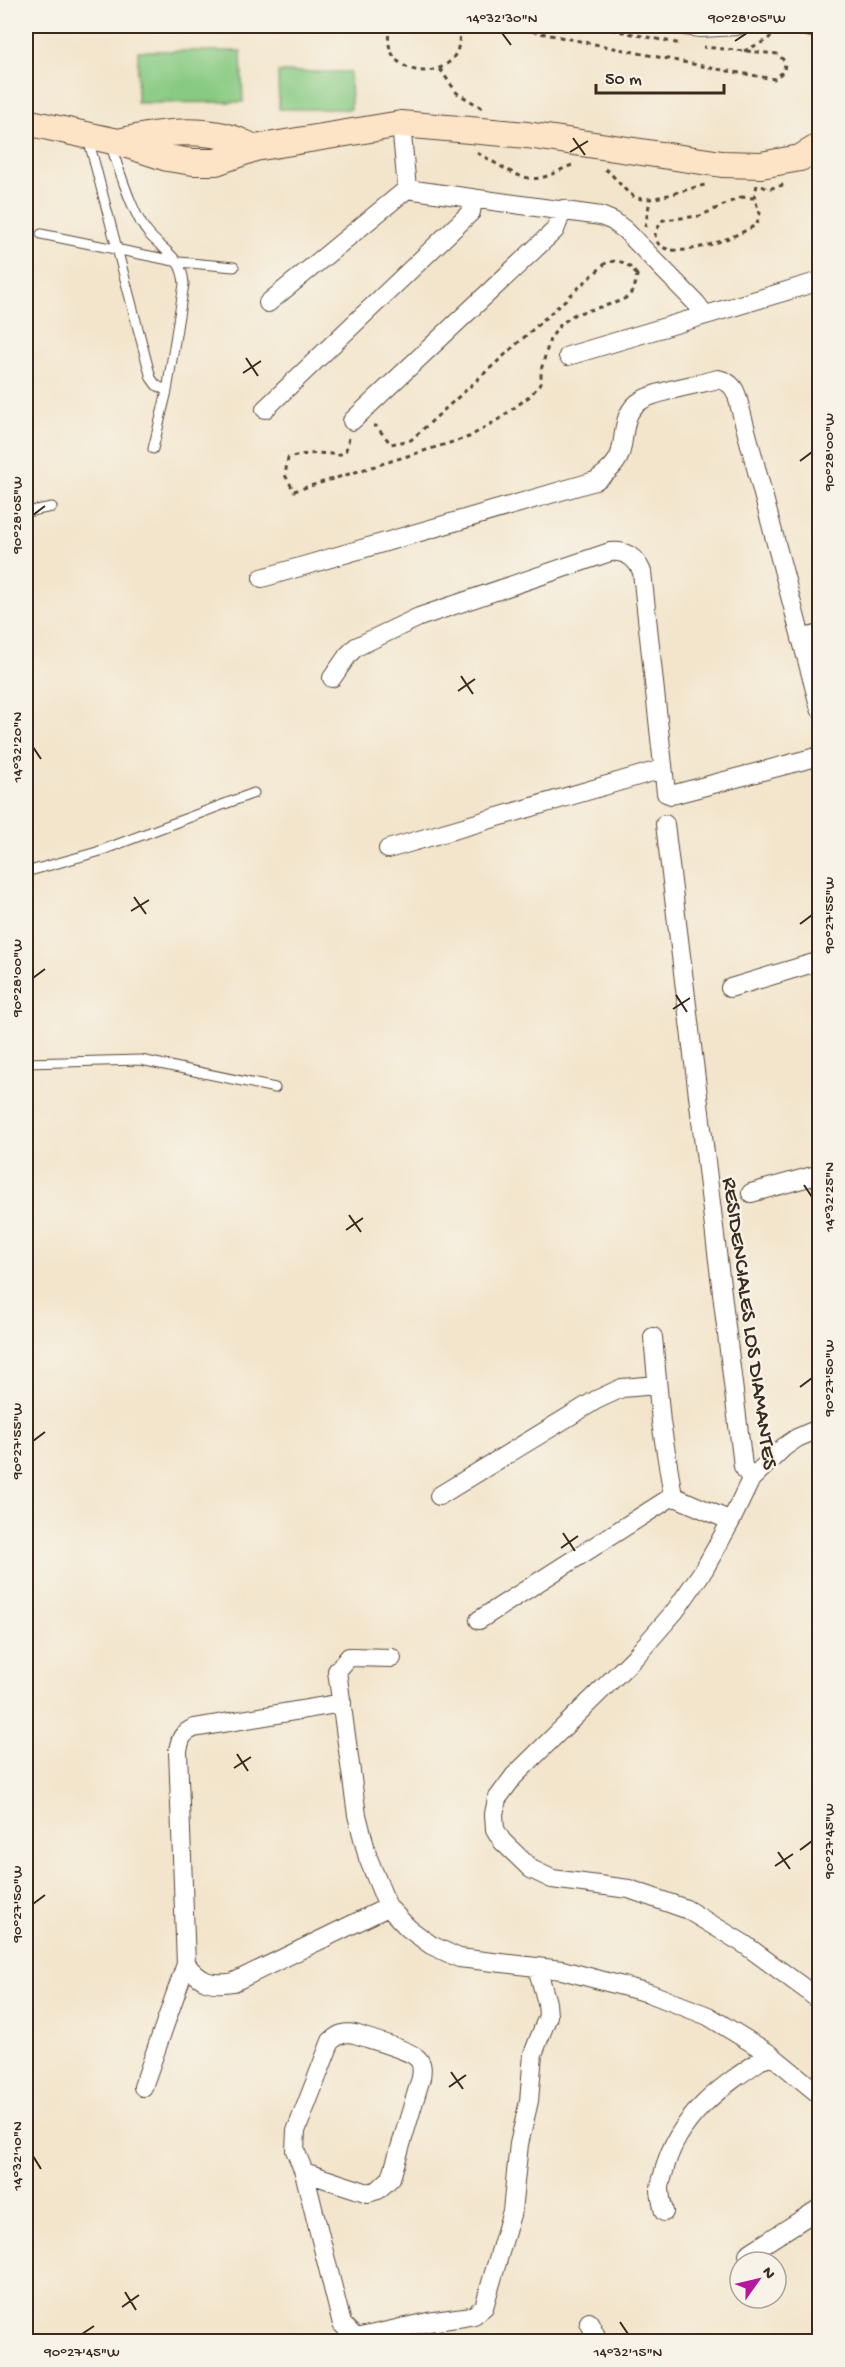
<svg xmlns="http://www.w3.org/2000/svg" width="845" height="2367" font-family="'Gochi Hand',sans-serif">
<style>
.green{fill:#88ca83;stroke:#627a50;stroke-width:1.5}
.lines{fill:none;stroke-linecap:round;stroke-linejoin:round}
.lane-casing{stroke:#574638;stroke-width:11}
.street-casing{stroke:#574638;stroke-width:20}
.secondary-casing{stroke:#574638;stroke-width:28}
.path{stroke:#574638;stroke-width:3;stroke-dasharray:4.5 4.5;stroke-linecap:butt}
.lane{stroke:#fff;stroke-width:9}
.street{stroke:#fff;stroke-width:18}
.secondary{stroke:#fee4c6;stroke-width:26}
.ticks{fill:none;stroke:#3b2a1e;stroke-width:2}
.labels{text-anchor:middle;stroke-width:5;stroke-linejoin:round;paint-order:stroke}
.street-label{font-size:22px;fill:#3b2a1e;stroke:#f7f3e8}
.neatline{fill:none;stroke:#3b2a1e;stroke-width:2}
.ticks-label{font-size:15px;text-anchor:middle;fill:#3b2a1e}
</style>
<rect width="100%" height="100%" fill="#f7f3e8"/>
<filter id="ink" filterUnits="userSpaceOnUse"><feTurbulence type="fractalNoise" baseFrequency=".0167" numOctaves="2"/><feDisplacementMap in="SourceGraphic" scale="12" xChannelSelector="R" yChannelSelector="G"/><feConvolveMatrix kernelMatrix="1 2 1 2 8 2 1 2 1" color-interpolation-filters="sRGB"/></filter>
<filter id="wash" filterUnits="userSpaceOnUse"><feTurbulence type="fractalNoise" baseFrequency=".008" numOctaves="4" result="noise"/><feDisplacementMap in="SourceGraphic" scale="24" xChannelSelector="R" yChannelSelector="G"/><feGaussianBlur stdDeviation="1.35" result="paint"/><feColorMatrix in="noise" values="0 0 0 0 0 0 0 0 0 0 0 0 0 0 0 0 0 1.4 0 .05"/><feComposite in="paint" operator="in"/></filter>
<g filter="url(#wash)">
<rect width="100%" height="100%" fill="#f3e5cc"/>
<path class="green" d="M138,51H241L243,102L137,103Z
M278,72H350L351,109H279Z"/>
</g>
<g filter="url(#ink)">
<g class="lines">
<defs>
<path id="lane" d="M88,138L151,378L156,385L167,391
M110,144C119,168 132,214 148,233C164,252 182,256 184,284L167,391L153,449
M41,234L179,262L234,267
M26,512L52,507
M26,872L97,852L254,793
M26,1063L141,1060L275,1088
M758,2342L762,2339L775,2342"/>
<path id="street" d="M685,26L701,28L737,26
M804,26L820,30
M401,124L407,189L601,216L613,221L625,230L696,303L705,315
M268,303L407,189
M568,356L820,281
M265,409L471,212L473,198
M352,421L555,230L563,209
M262,578L595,481C605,474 616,466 620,454C626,435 621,412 642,400C660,390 697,385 718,379C728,381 734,386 737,396L820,709
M801,639L820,634
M332,678L348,655L356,647L419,617L610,552C625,550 636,557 642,572L666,793L671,795L820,756
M665,824L743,1466L751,1479
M388,849L662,769
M730,988L820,961
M751,1193L820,1174
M653,1337L661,1422L673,1496
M820,1428L797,1438L784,1447L751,1479L731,1521L705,1568L675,1611L635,1657L514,1776L497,1799L494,1814L495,1829L502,1841L531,1869L552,1879L629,1889L686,1909L744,1944L808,1991L820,2002
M439,1496L596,1400L622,1388L657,1385
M479,1620L673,1496L731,1521
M392,1658L349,1657L337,1671L357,1815L368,1858L388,1907L408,1928L431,1945L459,1958L562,1970L649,1993L708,2016L770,2054L820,2095
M342,1703L194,1728C182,1733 180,1739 178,1751L186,1964C200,1982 211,1986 234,1982L388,1907
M143,2087L186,1964
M304,2172L368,2193L378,2190L391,2178L421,2078C422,2071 423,2064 418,2059C411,2050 368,2039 355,2034C345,2032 339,2034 331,2041L296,2131L295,2150L304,2172L342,2324L356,2338L428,2322L464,2317L474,2315L484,2307L512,2211L519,2144L529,2101L533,2054L548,2016L547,2003L537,1967
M664,2212C662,2204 660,2196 660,2189C660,2183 663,2176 664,2171C678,2114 725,2084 770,2054
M748,2254L820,2208
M589,2322L599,2342"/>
<path id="secondary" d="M26,122L118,142L167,158L193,162H216L255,148L401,124L527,135L722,164L761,165L800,158L820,146
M118,142C153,133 189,128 224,136C235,138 245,144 255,148"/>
</defs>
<use href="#lane" class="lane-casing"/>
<use href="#street" class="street-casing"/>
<use href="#secondary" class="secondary-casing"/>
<path class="path" d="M390,26C375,85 472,87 458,26
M506,26L717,69L774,79L784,71L785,62L778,54L703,47
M594,26L681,44
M744,51L767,40L781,26
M440,69L457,93L484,109
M477,153C499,163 520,184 544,177C555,174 564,167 576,164
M605,169C616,177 622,189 633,196C648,206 687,187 707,185
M762,186L768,189L787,184
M741,197L754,198L760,213L757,224C740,236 654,272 655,232L663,220L700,216Z
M754,198L757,185
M645,227L650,200
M373,426H376L391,444L411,440L607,262C622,259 628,264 637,275
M349,438L346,450L339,455C322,452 305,453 288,458L285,475L294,491L469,437L499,419L530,396L541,383V370L550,339L561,324L575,314L615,303L626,298L634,290L637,275L641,272"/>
<use href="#lane" class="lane"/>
<use href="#street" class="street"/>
<use href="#secondary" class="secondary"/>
</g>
</g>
<path class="ticks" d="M502,33L511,45M735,41L747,33M573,138L585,155M570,152L588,141M246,358L258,376M243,373L261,361M800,461L812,452M33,515L45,506M461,676L473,694M458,691L475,679M33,747L41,759M134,897L146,914M131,911L149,900M800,924L812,915M33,978L45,969M676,995L687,1012M673,1009L690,998M804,1185L812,1197M349,1215L361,1232M346,1230L363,1218M800,1387L812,1378M33,1441L45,1432M563,1533L575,1551M561,1548L578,1536M237,1754L248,1771M234,1768L251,1757M800,1850L812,1841M778,1852L790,1869M775,1866L793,1854M33,1904L45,1895M451,2072L463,2089M449,2087L466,2075M33,2156L41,2169M125,2292L136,2310M122,2307L139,2295M620,2322L628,2334M82,2334L94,2326"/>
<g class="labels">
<g class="street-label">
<text transform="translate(752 1323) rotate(82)" y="8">RESIDENCIALES LOS DIAMANTES</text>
</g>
</g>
<rect width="845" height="2367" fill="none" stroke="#f7f3e8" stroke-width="66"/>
<g transform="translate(758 2280) rotate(56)"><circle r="28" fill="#f7f3e8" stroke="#aca397" stroke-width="1.5"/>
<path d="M0-4.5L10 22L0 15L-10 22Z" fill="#b5179e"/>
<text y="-9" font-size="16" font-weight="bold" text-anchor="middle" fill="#3b2a1e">N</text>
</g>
<path d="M596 84v9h128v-9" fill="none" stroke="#3b2a1e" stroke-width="3"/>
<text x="605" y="84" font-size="18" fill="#3b2a1e" stroke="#f7f3e8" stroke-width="4.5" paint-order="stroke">50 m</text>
<rect x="33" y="33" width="779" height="2301" class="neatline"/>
<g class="ticks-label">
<text x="502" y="22">14°32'30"N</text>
<text x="747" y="22">90°28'05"W</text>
<text transform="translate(828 452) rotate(-90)" y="5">90°28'00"W</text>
<text transform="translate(16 515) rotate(-90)" y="5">90°28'05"W</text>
<text transform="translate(16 747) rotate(-90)" y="5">14°32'20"N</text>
<text transform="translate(828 915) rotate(-90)" y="5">90°27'55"W</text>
<text transform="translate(16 978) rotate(-90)" y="5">90°28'00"W</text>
<text transform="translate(828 1197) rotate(-90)" y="5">14°32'25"N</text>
<text transform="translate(828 1378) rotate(-90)" y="5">90°27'50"W</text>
<text transform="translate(16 1441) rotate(-90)" y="5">90°27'55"W</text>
<text transform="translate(828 1841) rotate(-90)" y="5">90°27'45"W</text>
<text transform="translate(16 1904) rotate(-90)" y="5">90°27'50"W</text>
<text transform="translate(16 2156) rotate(-90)" y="5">14°32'10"N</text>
<text x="82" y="2356">90°27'45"W</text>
<text x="628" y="2356">14°32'15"N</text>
</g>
</svg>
